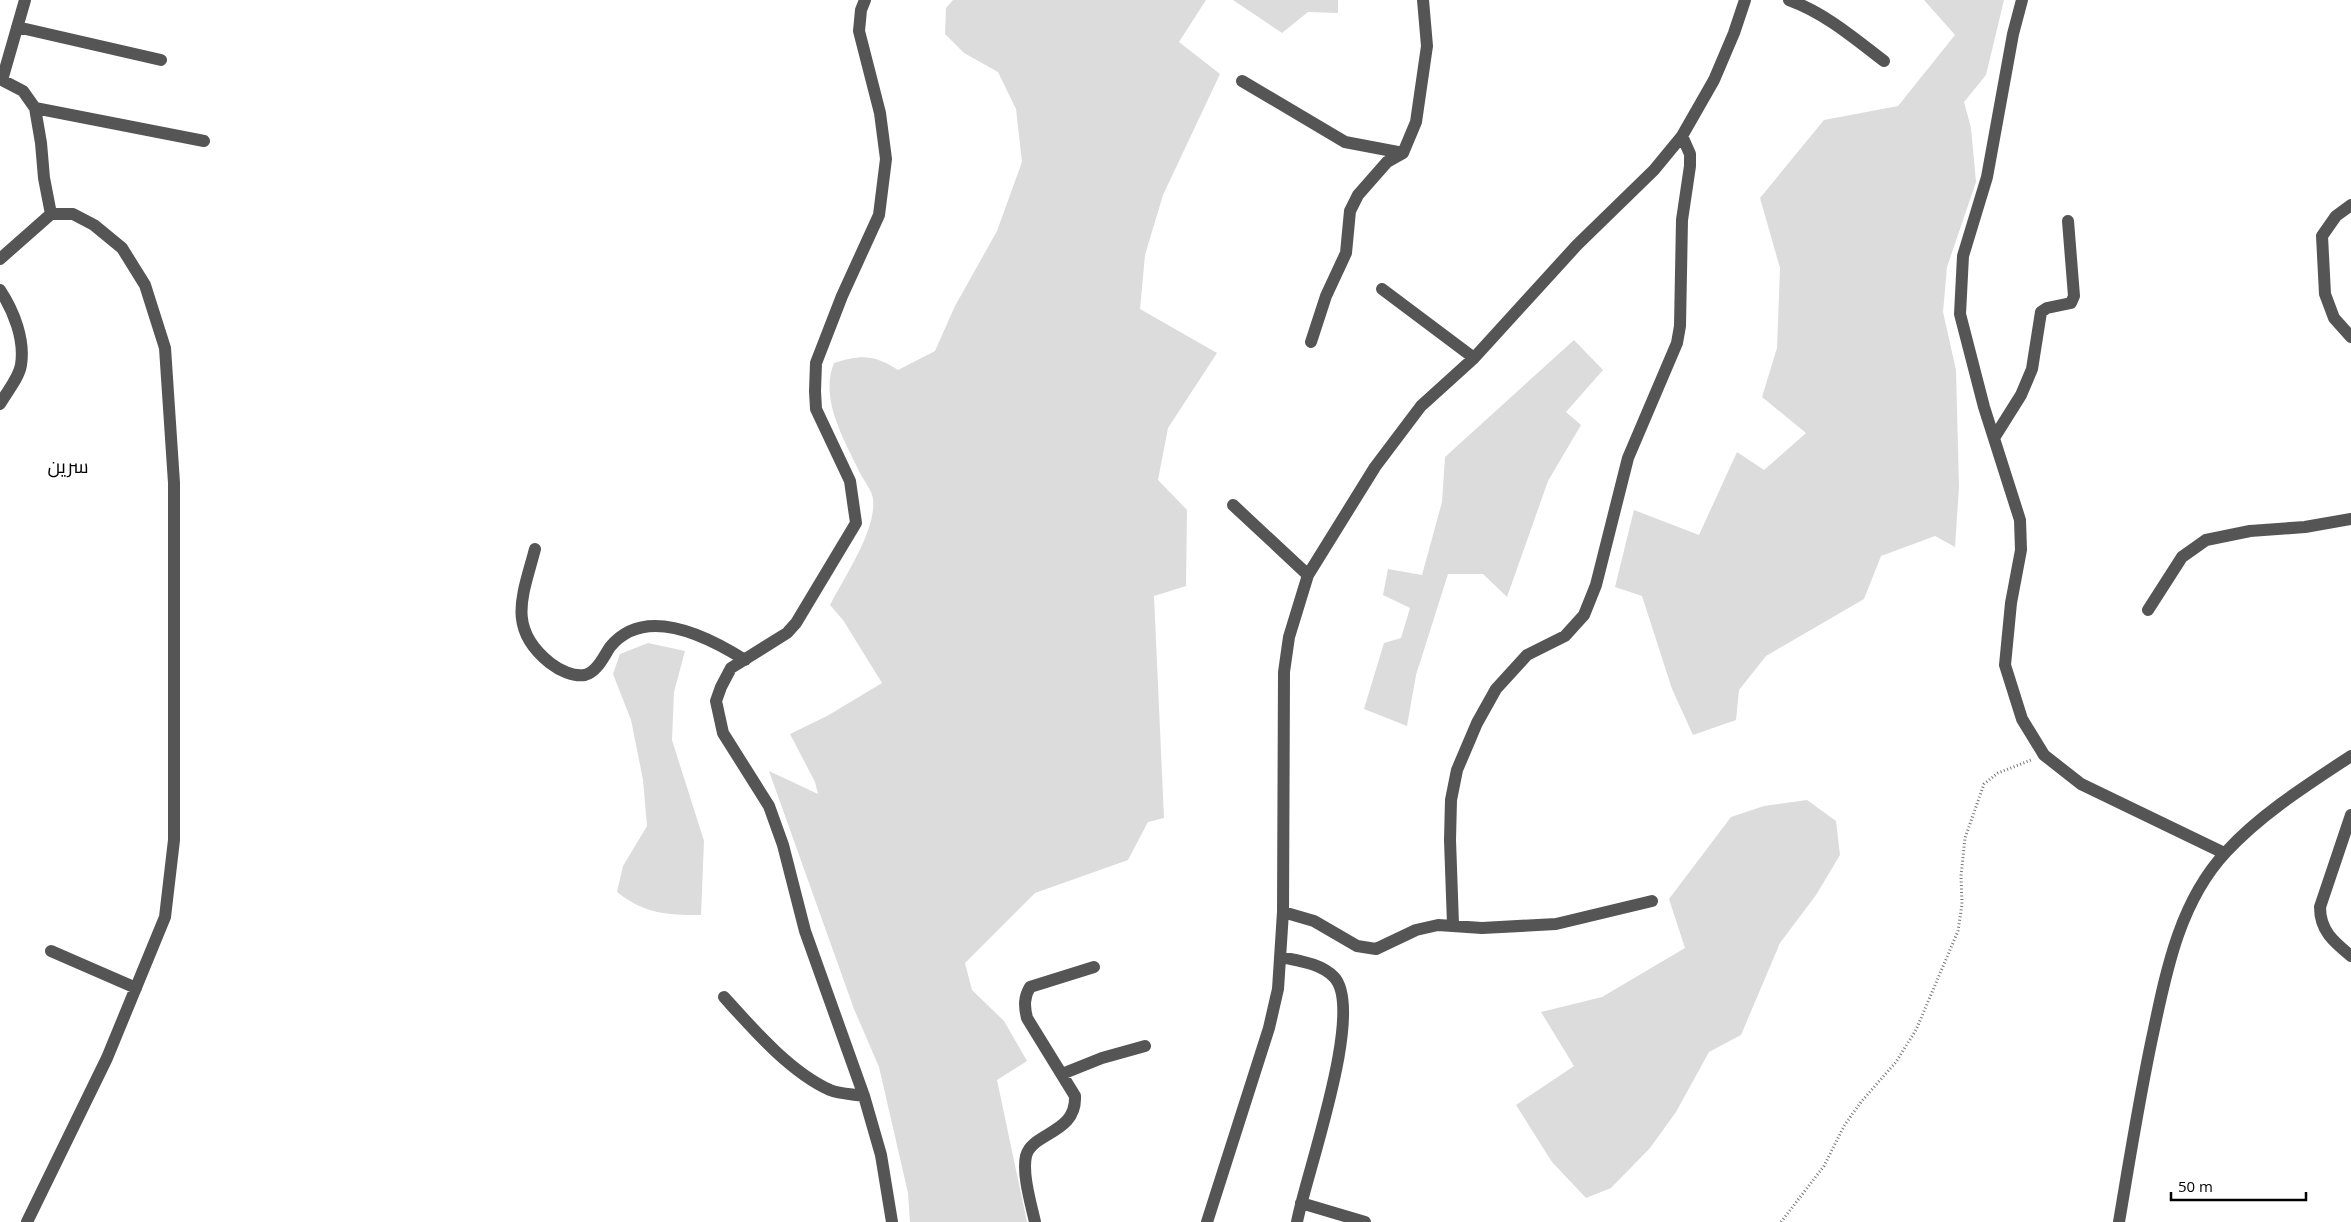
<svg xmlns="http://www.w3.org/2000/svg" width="2351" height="1222" font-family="'Open Sans',Cairo,sans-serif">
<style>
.green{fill:#dcdcdc}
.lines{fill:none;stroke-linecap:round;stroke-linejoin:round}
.path{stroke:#777;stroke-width:3;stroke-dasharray:1 2.5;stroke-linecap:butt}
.minor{stroke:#555;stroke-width:12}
.labels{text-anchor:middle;stroke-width:4;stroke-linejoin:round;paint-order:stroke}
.quarter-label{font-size:19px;fill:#000;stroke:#fff}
</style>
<rect width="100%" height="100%" fill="#fff"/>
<path class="green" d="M953,0H1206L1179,42L1220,74L1163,195L1145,255L1140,309L1217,353L1168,428L1158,480L1187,510L1186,586L1154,596L1164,818L1148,822L1128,860L1035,893L965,963L972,990L1004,1021L1027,1061L997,1080L1027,1222H910L908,1193L879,1067L854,1009L769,771L818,794L815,782L790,734L827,716L882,683L843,620L830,605C844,578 877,529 873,499C872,491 865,482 861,475C845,441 819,400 834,363C861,355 873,354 898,370L935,351L955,306L997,231L1022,162L1016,109L998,72L964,53L945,34L946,8Z
M1233,0H1338V13L1308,12L1282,33Z
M1924,0H2004L1986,75L1964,102L1971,128L1976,182L1947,267L1943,312L1956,370L1959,487L1955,547L1935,536L1881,556L1864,599L1766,656L1739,690L1736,720L1693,735L1672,689L1642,596L1615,587L1634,510L1699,535L1737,452L1764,470L1806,433L1762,397L1777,348L1780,268L1760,198L1824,120L1898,106L1955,35Z
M1574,340L1603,370L1566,412L1581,425L1548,481L1507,597L1483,574H1448L1416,675L1407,726L1364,709L1384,643L1401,638L1410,608L1383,595L1388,569L1422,575L1442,502L1445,457Z
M648,643L685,651L674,692L672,740L704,841L701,915C666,915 645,914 617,892L623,866L647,826L643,780L631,720L613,674L620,654Z
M1807,800L1836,821L1840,855L1816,895L1780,943L1741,1035L1709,1052L1676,1112L1650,1148L1611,1188L1586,1198L1552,1162L1516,1105L1574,1066L1541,1012L1602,997L1685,948L1669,899L1731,817L1764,806Z"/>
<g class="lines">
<path class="path" d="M1781,1222L1824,1166L1844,1126L1861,1102L1896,1062L1916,1030L1958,931L1962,904L1961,876L1965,838L1984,784L1998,773L2031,760"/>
<path class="minor" d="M865,0L861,10L859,31L880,113L886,159L879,215L842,296L816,363L815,391L816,409L850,481L856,523L796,623L787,633L731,668L721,687L716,701L723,733L769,806L783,845L805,931L864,1096L881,1155L892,1222
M1789,0C1825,13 1854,38 1884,61
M2022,0L2013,34L1987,177L1963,256L1960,314L1984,407L2020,520L2021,550L2011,603L2005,665L2022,719L2044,755L2081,784L2224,853
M17,27L161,60
M0,79L23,91L35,108L41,143L44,178L51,214
M2,80L25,0
M1242,81L1345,142L1403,153
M35,108L204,141
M2351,205L2336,216L2322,236L2325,294L2334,318L2351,337
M0,259L51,214H73L94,225L122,248L145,285L165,348L174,483V840L165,917L107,1058L27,1222
M1382,289L1474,358
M0,290C14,311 25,340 21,365C19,378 6,393 0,404
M1311,342L1326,296L1346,253L1350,211L1358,195L1387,162L1403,153L1416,122L1427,46L1423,0
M1994,438L2021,395L2032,369L2041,312L2047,308L2071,303L2074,296L2068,221
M1233,505L1308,575
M535,549C523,595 506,628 550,663C559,670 573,677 585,675C597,672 604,656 610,647C645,604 707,636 745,660
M2148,610L2182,557L2206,540L2250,531L2305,527L2351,519
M2351,815L2320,907C2320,931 2334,942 2351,956
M1283,912L1314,921L1357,946L1376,949L1416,930L1438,925L1482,928L1556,924L1652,901
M1453,924L1450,840L1451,800L1457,770L1477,723L1496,689L1527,655L1565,636L1584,615L1596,585L1628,458L1677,343L1680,326L1682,220L1690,166V154L1682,136
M51,951L136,988
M1281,957C1299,961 1320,963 1334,977C1366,1010 1305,1177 1297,1222
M724,997C753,1029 790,1072 830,1090C840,1094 853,1094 864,1096
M1062,1074L1102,1058L1145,1046
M1301,1203L1365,1222
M1035,1222C1031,1204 1022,1174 1026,1156C1032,1132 1077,1134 1075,1096L1027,1018C1024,1006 1024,997 1030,987L1094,967
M1207,1222L1269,1028L1278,989L1283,912L1284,672L1289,637L1308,575L1375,467L1421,406L1474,358L1577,245L1654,170L1682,136L1714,80L1734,33L1745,0
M2119,1222C2130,1157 2140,1093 2154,1029C2167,967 2181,900 2226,852C2261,814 2307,785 2351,756"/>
</g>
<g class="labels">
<g class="quarter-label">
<text x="68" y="473">سرين</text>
</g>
</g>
<path d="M2171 1192v8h135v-8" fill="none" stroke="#000000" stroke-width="2.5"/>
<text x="2178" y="1192" font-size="15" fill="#000000" stroke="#ffffff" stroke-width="4" paint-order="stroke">50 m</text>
</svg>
